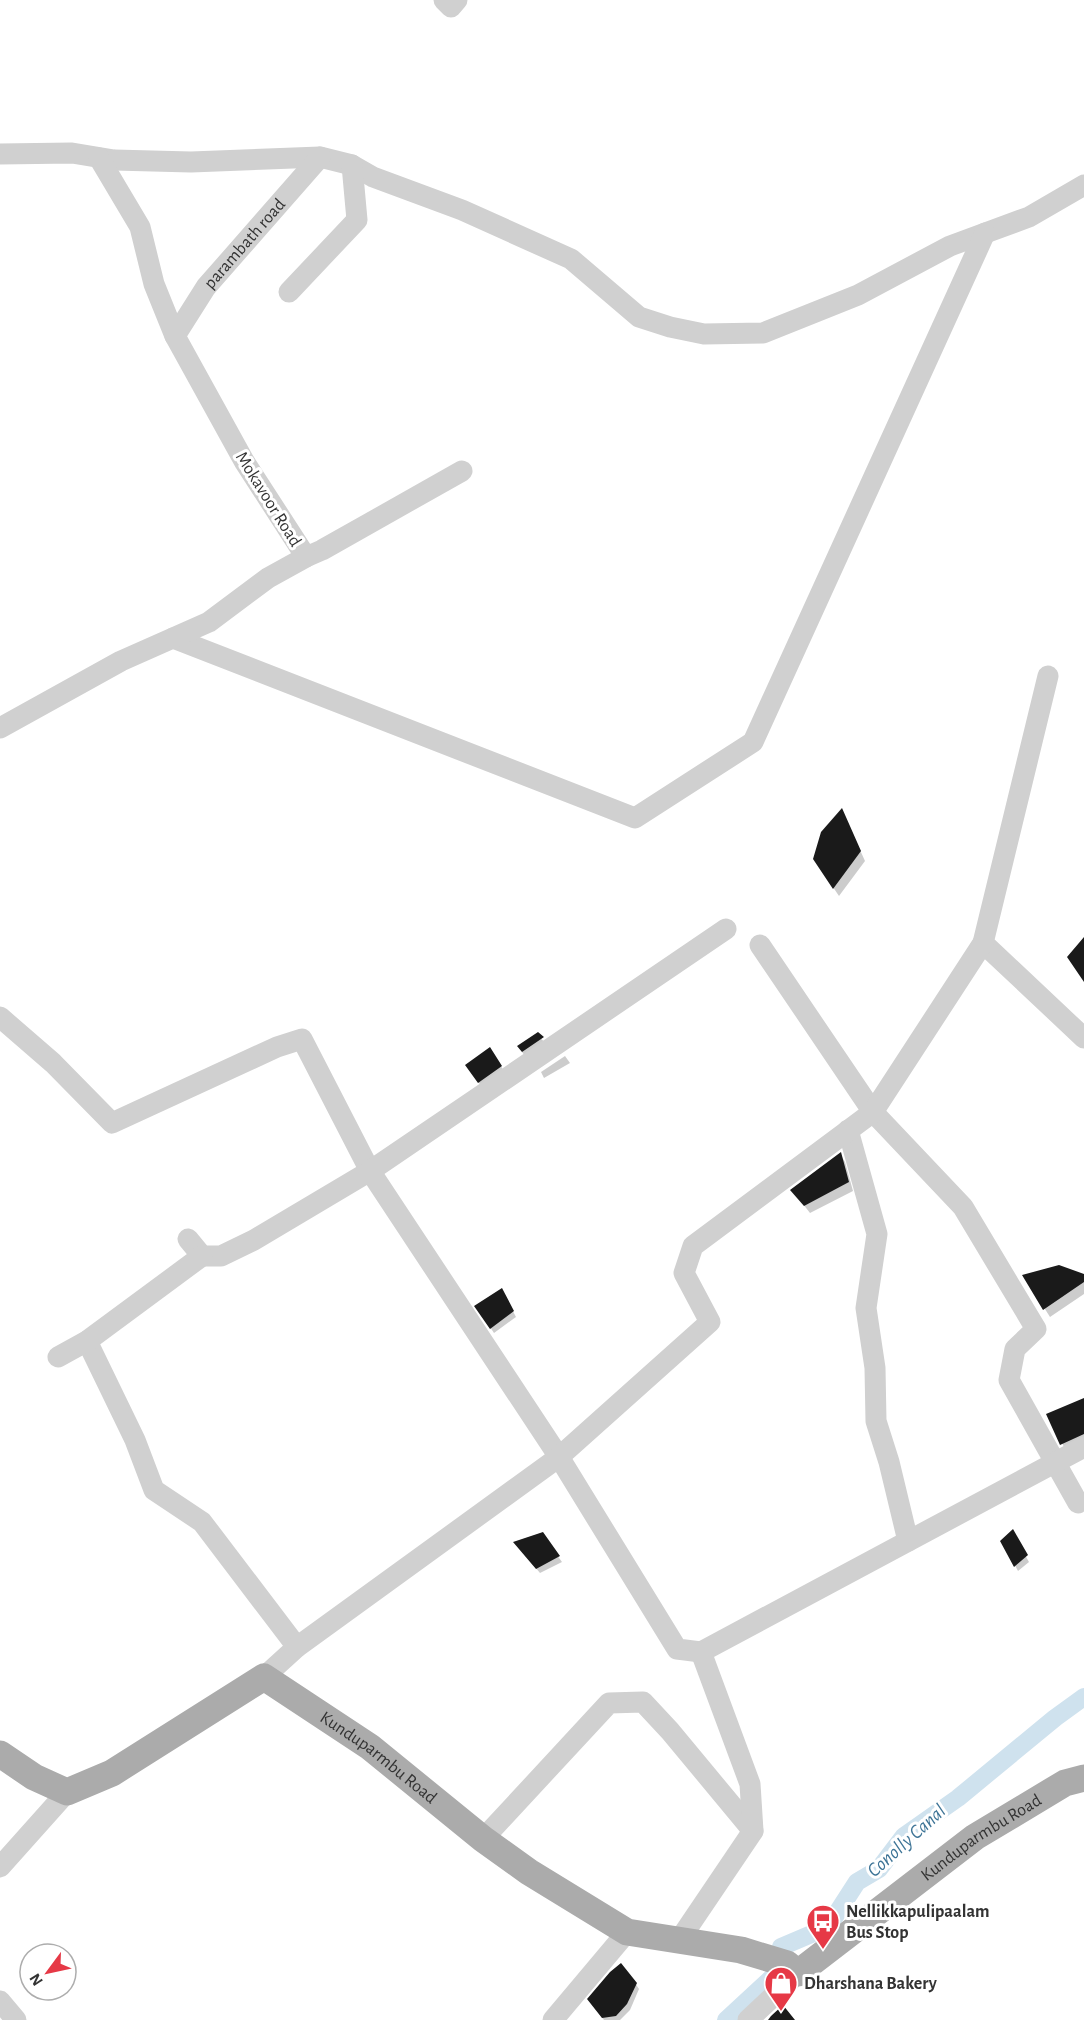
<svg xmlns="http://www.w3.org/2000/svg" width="1084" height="2020" font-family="'Alegreya Sans',sans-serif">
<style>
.shadow{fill:#0003}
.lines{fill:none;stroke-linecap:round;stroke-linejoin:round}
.canal{stroke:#cfe2ee;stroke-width:18}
.building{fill:#1a1a1a}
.minor{stroke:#d0d0d0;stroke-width:21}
.major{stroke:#ababab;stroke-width:27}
.labels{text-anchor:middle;stroke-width:6;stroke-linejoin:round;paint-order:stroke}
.street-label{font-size:18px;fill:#333;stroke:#fff}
.poi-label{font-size:18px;font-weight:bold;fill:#333;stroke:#fff;text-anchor:start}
.water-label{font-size:20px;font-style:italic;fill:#3f7597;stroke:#fff}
</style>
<rect width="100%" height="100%" fill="#fff"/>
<path class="shadow" d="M846,819L865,861L839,896L820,868Z
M537,1034L546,1044L526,1057L522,1052Z
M565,1056L570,1063L544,1078L541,1072Z
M501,1066L504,1072L482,1087L470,1071Z
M840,1154L845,1162L853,1191L810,1213L792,1190Z
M1084,1275V1294L1050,1317L1024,1276Z
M502,1290L516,1317L494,1333L476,1306Z
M1084,1400V1444L1067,1453L1048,1415Z
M1012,1532L1029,1562L1018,1571L1002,1541Z
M542,1534L562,1562L540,1573L515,1543Z
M635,1983L639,1989L630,2010L620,2020H604L592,2005Z"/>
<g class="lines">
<path class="canal" d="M726,2020L777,1973L781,1947L828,1927L857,1882L879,1869L904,1836L958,1798L1055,1718L1084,1697"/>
</g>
<path class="building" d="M842,808L861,851L833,889L813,859L821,832Z
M1084,937V982L1067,957Z
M538,1032L544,1037L522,1052L517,1046Z
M490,1047L502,1066L478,1083L465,1065Z
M841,1152L849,1182L804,1206L790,1190Z
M1059,1265L1084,1274V1282L1043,1310L1022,1275Z
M502,1288L514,1311L490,1329L474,1306Z
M1084,1398V1434L1060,1445L1046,1414Z
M1013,1529L1028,1555L1014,1567L1000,1541Z
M543,1532L560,1556L536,1569L513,1542Z
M621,1963L637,1983L627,2004L616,2016L602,2018L587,1999L610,1972Z
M783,2005L795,2020H768L771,2016Z"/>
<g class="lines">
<g class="minor">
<path d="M444,0L451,7L457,0"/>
<path d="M0,154L72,153L114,160L191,162L320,157L352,165L373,177L462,210L571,259L639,317L670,327L704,334L763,333L858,295L950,246L1029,217L1084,185"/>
<path d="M289,292L357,220L352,165"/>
<path id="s1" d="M175,336L206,287L320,157"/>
<path d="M306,557L322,550L462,471"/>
<path d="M173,638L635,818L753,742L985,233"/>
<path d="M1048,676L983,943L1084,1038"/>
<path d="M0,728L121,661L209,622L268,578L306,557L244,461L175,336L154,284L140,227L99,158"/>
<path d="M760,945L873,1112L963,1207L1036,1329L1015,1349L1009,1380L1078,1503"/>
<path d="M0,1017L53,1063L112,1123L277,1047L302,1039L370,1171L559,1457L677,1649L701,1652L1084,1447"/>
<path d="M848,1130L877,1234L866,1308L875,1368L876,1421L889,1462L908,1541"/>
<path d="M188,1239L202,1256H221L254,1240L370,1171L726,929"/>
<path d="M87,1341L135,1440L154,1490L202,1522L297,1647"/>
<path d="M58,1357L87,1341L202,1256"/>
<path d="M264,1677L297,1647L559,1457L710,1322L684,1273L693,1246L873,1112L983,943"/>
<path d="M483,1839L609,1703L643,1702L670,1731L753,1831"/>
<path d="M0,1867L67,1792"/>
<path d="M680,1939L753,1831L750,1784L701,1652"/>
<path d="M0,2001L16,2020"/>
<path d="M553,2020L627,1932"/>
<path d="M748,2020L798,1973"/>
</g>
<path class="major" id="s2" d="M0,1754L34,1777L67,1792L112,1773L264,1677L370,1747L483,1839L529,1872L627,1932L741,1950L787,1964L798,1973L975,1837L1065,1783L1084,1778"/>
</g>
<defs>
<symbol id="bus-pin" viewBox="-11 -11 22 30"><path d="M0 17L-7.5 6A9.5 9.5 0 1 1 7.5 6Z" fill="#e63946" stroke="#fff"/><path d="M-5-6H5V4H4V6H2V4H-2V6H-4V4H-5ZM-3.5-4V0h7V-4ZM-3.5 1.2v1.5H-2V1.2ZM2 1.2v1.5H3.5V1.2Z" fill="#fff"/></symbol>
<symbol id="shop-pin" viewBox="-11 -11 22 30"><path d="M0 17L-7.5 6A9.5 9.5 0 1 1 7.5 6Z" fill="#e63946" stroke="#fff"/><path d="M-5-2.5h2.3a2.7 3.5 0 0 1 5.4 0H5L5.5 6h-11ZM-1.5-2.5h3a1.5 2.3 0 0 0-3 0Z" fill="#fff"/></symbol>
</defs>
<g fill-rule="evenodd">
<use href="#bus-pin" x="804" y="1902" width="38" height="52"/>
<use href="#shop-pin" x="762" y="1964" width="38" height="52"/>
</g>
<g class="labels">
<g class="street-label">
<text dy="6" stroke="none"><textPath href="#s1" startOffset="116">parambath road</textPath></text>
<text transform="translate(269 499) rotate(58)" y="6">Mokavoor Road</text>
<text dy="6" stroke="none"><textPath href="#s2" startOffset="446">Kunduparmbu Road</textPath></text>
<text dy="6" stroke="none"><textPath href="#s2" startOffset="1156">Kunduparmbu Road</textPath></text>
</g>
<g class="poi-label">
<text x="846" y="1917">Nellikkapulipaalam<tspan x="846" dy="21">Bus Stop</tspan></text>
<text x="804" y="1989">Dharshana Bakery</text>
</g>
<g class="water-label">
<text transform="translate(906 1840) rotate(-42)" y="7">Conolly Canal</text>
</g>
</g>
<g transform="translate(48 1972) rotate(237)"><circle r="28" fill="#ffffff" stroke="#adadad" stroke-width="1.5"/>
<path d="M0-4.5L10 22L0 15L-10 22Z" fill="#e63946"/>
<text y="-9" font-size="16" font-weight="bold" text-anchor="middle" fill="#333333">N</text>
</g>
</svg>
